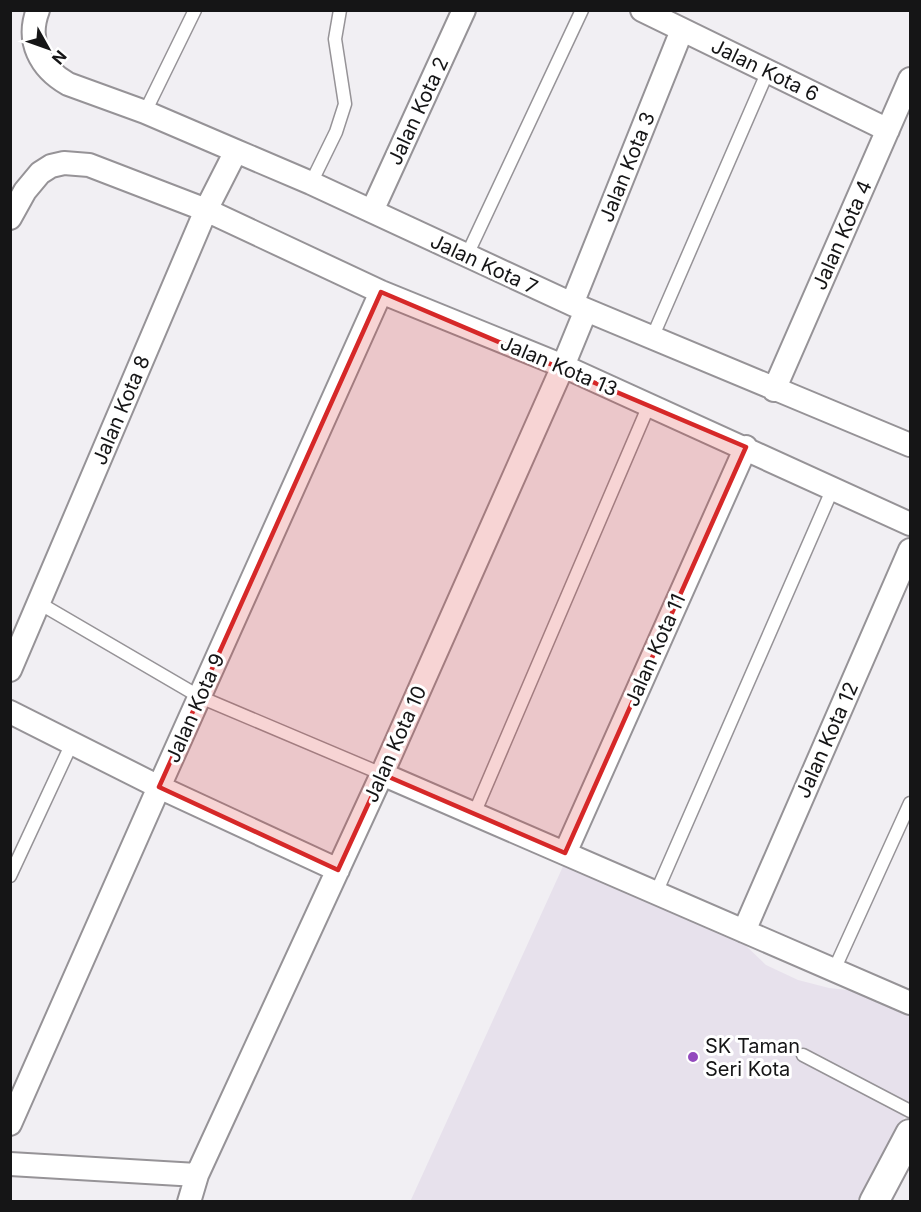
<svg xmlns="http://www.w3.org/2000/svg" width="921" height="1212" font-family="Inter,sans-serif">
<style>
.built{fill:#e7e1ec}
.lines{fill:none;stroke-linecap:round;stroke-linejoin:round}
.service-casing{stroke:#969397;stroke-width:15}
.minor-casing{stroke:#969397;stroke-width:26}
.tertiary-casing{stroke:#969397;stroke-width:32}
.service{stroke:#fff;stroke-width:12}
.minor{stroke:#fff;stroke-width:22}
.tertiary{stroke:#fff;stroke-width:28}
.marked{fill:#d62828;fill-opacity:0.2;stroke:#d62828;stroke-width:4.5;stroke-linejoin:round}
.poi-dot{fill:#934abd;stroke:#fff;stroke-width:2}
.labels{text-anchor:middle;stroke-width:6;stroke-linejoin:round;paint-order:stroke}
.street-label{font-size:20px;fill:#151516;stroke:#fff}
.poi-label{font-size:20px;fill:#151516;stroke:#fff;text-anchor:start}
</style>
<rect width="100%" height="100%" fill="#f1eff3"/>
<path class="built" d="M570,851L640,883L743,943L766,965L798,980L829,988L875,993L910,1007V1107L857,1201L410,1202Z"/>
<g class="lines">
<defs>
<path id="service" d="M145,112L195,10
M311,183L336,132L345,104L335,39L340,10
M467,255L582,10
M652,338L768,71
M39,603L200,697L382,774
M474,814L649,405
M10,876L72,743
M656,893L833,488
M834,970L910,803
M803,1055L910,1111"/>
<path id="minor" d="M38,10C26,41 40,68 68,84L145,112L236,151L311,183L572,304L910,445
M642,10L888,130
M372,211L464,10
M10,218L25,191L40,173L51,166L64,163L89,165L206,210L381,292L563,366L910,524
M572,304L682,30
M774,390L910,79
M10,670L206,210L236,151
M10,712L159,787L338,870
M382,774L910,1003
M565,853L746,447
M744,931L910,550
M10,1124L159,787L381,292
M10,1164L197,1175
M189,1202L197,1175L382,774L563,366L586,310"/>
<path id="tertiary" d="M874,1202L910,1134"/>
</defs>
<use href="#service" class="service-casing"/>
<use href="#minor" class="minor-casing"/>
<use href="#tertiary" class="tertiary-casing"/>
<use href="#service" class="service"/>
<use href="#minor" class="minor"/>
<use href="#tertiary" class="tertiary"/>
</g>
<path class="marked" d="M381,292L746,447L565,853L382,774L338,870L159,787Z"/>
<circle class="poi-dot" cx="693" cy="1057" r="6"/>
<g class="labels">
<g class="street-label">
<text transform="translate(765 70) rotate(26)" y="7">Jalan Kota 6</text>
<text transform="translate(418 111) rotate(-65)" y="7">Jalan Kota 2</text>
<text transform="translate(627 167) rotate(-68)" y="7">Jalan Kota 3</text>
<text transform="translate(842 235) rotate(-66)" y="7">Jalan Kota 4</text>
<text transform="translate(484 264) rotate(25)" y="7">Jalan Kota 7</text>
<text transform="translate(559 366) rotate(23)" y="7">Jalan Kota 13</text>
<text transform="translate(121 410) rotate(-67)" y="7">Jalan Kota 8</text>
<text transform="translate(655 650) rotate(-66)" y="7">Jalan Kota 11</text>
<text transform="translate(195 708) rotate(-66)" y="7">Jalan Kota 9</text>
<text transform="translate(827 740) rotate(-66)" y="7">Jalan Kota 12</text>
<text transform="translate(395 744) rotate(-66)" y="7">Jalan Kota 10</text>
</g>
<g class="poi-label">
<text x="705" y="1053">SK Taman<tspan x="705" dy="23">Seri Kota</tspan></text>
</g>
</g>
<rect width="921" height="1212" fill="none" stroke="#151516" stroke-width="24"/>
<g transform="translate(48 48) rotate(130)" stroke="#ffffff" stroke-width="4.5" paint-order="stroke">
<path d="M0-4.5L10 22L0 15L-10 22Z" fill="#151516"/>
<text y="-9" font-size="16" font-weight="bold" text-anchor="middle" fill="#151516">N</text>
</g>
</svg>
